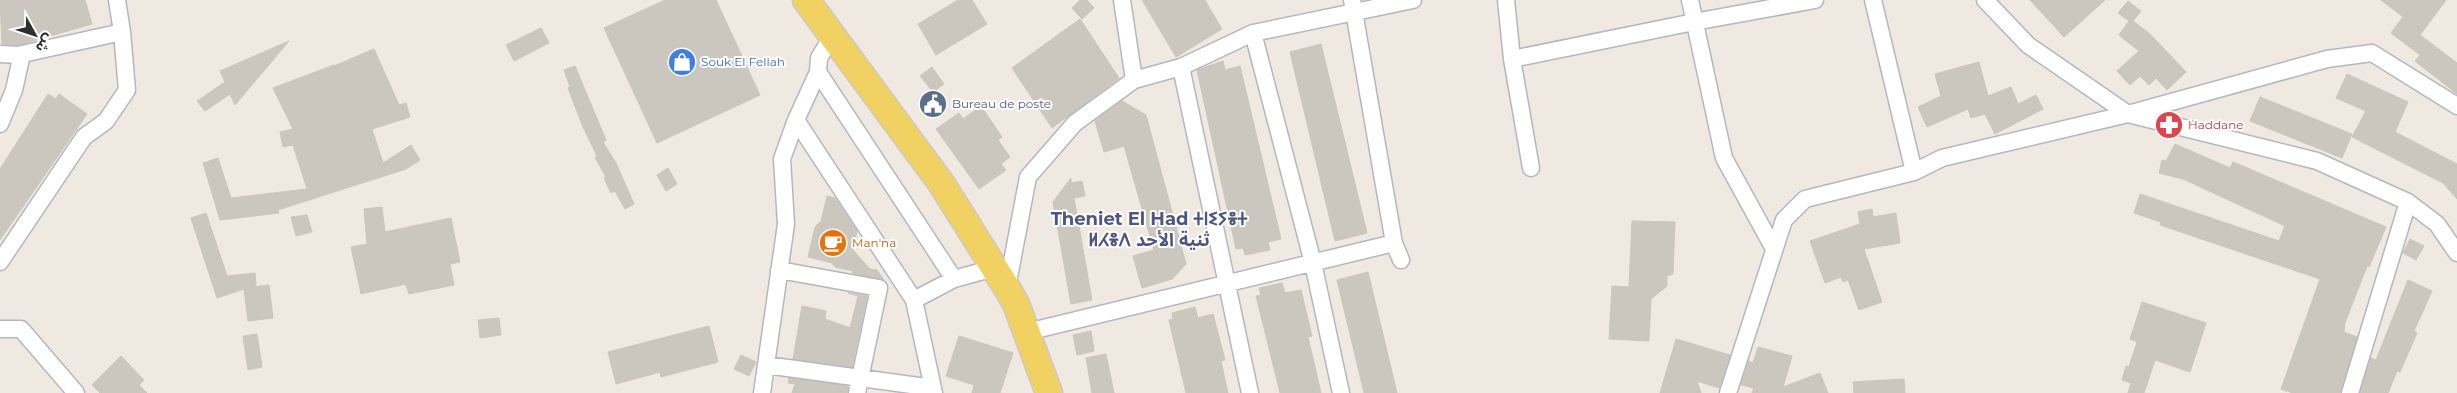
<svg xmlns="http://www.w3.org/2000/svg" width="2457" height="393" font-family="Montserrat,'Noto Sans Arabic','Noto Sans Tifinagh',sans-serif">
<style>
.building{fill:#cbc7bf;stroke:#cbc5ba}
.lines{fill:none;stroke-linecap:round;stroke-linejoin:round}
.street-casing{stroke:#b4b7c1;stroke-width:19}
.primary-casing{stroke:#c9c9c9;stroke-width:29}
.street{stroke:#fff;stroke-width:16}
.primary{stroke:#f2d163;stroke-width:26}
.labels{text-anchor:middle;stroke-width:4;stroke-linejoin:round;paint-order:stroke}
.shop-label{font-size:12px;fill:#366cbe;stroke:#fff;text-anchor:start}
.service-label{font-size:12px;fill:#4e5e75;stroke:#fff;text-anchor:start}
.health-label{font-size:12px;fill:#be3a42;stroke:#fff;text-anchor:start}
.food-label{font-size:12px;fill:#c56008;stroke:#fff;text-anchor:start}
.district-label{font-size:18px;font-weight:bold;fill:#4d5680;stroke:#fff}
</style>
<rect width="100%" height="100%" fill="#efe9e1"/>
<path class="building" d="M0,0H85L92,24L19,45L2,44Z
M665,0H716L760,95L657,143L604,28Z
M958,0H972L987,24L936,55L918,24Z
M1080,0H1087L1094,8L1082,19L1072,8Z
M1142,0H1205L1222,29L1176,57Z
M2030,0H2105L2064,37Z
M2381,0H2446L2420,35L2457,63V94L2415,61L2420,55L2391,33L2403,17Z
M2128,1L2141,11L2133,21L2150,34L2186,72L2167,90L2156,78L2149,85L2140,76L2130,85L2117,71L2139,51L2119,35L2129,21L2118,13Z
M1080,19L1119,78L1052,128L1012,68Z
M541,28L549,43L514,61L506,45Z
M289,41L235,105L230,94L205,111L197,101L225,82L220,71Z
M1321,44L1367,233L1335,241L1290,52Z
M374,49L399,105L406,103L410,117L372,129L383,163L411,145L420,160L406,169L278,210L279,213L220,220L203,163L218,158L231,198L307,189L293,145L283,147L280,132L293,129L273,88L334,65V66Z
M1223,61L1225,70L1240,66L1281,239L1268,242L1270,250L1245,255L1243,248L1236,249L1197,70Z
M1979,62L1988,96L2011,87L2018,104L2036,95L2043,109L1995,134L1985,114L1971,118L1968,109L1927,127L1918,107L1941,96L1935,74Z
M575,66L606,140L603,142L616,163L634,204L625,209L615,191L611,193L604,178L606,177L595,157L597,156L583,127L568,88L570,87L564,70Z
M932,67L944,84L933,92L920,76Z
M2347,74L2408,102L2395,132L2457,164V199L2443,183L2352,137L2366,111L2336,98Z
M48,94L56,99L59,94L87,114L0,240V169Z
M2260,97L2352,134L2342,158L2250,121Z
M1122,101L1146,115L1186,264L1172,279L1142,288L1133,256L1154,250L1124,146L1104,152L1095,121Z
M981,106L1002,137L998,140L1010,157L1001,164L1006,170L979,189L936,129L959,113L963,119Z
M2175,144L2230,168L2233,162L2386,227L2369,267L2367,266L2345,323L2344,332L2357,337L2340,393H2293L2281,389L2320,279L2160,225L2161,222L2134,213L2140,194L2279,241L2285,226L2183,179L2159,173L2162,160L2166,161Z
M668,168L677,184L666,191L657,175Z
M1071,178V183L1082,181L1085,196L1074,198L1092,300L1071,304L1053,202Z
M827,196L835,198L857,231L853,250L870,269L877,270L884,280L852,273L853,271L835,267L832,263L808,257L815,227L821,221Z
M382,207L385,232L451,218L460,262L450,264L454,285L409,294L406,284L361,294L351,247L367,244L364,209Z
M1872,209L1873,217L1896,213L1900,243L1864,249L1882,302L1859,310L1848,280L1843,282L1841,277L1825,283L1810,241L1860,224L1858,212Z
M206,213L227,276L255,273L256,285L252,287L269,285L273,318L248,321L244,289L217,298L191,218Z
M307,215L312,232L296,236L291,217Z
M1632,221L1675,222L1673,274L1667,276V286L1651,299L1649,341L1609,339L1612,286L1629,287Z
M2410,239L2424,246L2416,260L2403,253Z
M1368,272L1397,393H1364L1337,280Z
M2408,280L2432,291L2414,331L2417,333L2400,372L2397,371L2388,393H2360L2371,358L2376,360Z
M1282,283L1285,293L1301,290L1312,336L1308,337L1321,393H1280L1256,296L1261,295L1259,288Z
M848,293L867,296L852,367L793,359L802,306L826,311L825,319L850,328L858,296Z
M2142,302L2206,323L2190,372L2155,360L2144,393H2128L2131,383L2122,380L2126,366L2129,367L2137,342L2130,339Z
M1195,307L1198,318L1213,314L1225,360L1221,361L1228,393H1186L1169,320L1173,319L1172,313Z
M499,318L501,335L480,338L478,320Z
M709,326L718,362L661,377L660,372L616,384L608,352Z
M1091,331L1094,351L1077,355L1073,335Z
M257,334L262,367L248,370L243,336Z
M959,336L1013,353L1000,393H972L974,385L946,376Z
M1676,339L1730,355L1719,388L1697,381L1701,393H1660Z
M1758,347L1792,356L1783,387L1820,373L1828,393H1752L1754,388L1741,385L1749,361L1753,363Z
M1106,354L1114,393H1092L1086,358Z
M741,355L756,362L749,376L734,369Z
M121,356L144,380L139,385L147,393H100L92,385Z
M789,378L848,386L847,393H792L795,384L788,383Z
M1904,379L1905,393H1854L1853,382Z"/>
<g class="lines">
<defs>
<path id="street" d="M1122,0L1134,80
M1352,0L1394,243L1401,260
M1506,0L1512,59L1531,168
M1690,0L1724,158L1774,249
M1873,0L1914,172
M1985,0L2028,45L2128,114L2317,161L2408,202L2437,224L2457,253
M1253,33L1313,263L1341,393
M833,35L819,58L818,72L796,120L914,300L934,393
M0,54L18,55L122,32
M1512,59L1694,22L1815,0
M1181,67L1250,393
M818,72L954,279L994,268
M0,124L14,90L22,54
M0,262L84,137L106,121L127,90L122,32L117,0
M779,270L879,288L857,393
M1007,288L1028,177L1075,123L1134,80L1181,67L1253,33L1413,0
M914,300L954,279
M0,329H21L76,393
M1027,332L1394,243
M766,365L933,388
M762,393L786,224L782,159L796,120
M1728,393L1784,220L1805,199L1914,172L1942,158L2128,114L2327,59L2372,53L2457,106
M2350,393L2408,202"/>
<path id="primary" d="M806,0L941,183L1007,288L1016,304L1049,393"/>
</defs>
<use href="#street" class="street-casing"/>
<use href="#primary" class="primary-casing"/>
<use href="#street" class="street"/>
<use href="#primary" class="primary"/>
</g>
<defs>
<symbol id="shop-disc" viewBox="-11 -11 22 22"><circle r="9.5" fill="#3f7fe0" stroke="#fff"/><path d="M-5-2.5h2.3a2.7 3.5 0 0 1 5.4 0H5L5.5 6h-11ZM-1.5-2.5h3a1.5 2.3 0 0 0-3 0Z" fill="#fff"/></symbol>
<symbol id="civic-disc" viewBox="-11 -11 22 22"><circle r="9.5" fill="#5c6f8a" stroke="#fff"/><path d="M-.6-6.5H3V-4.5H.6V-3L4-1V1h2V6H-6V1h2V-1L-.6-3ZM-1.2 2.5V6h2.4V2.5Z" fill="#fff"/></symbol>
<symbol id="pharmacy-disc" viewBox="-11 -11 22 22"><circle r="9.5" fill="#e0444e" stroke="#fff"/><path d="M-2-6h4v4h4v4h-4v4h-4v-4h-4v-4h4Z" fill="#fff"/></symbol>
<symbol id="cafe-disc" viewBox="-11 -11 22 22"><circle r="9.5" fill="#e8710a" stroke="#fff"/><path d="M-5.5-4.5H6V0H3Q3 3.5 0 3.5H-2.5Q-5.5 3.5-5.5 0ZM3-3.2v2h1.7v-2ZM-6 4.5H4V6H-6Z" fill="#fff"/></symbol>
</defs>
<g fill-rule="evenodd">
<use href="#shop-disc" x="666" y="46" width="32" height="32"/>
<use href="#civic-disc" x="917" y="88" width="32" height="32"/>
<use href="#pharmacy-disc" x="2153" y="109" width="32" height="32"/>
<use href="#cafe-disc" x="817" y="227" width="32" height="32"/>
</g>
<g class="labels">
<g class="shop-label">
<text x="701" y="66">Souk El Fellah</text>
</g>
<g class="service-label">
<text x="952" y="108">Bureau de poste</text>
</g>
<g class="health-label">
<text x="2188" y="129">Haddane</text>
</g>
<g class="food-label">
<text x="852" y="247">Man'na</text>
</g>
<g class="district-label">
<text x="1149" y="225">Theniet El Had ⵜⵏⵉⵢⴻⵜ<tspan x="1149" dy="21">ⵍⵃⴻⴷ ثنية الأحد</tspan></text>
</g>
</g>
<g transform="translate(35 35) rotate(130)" stroke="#ffffff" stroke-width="4" paint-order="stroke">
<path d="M0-4L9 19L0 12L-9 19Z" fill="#2e2e2e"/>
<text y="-8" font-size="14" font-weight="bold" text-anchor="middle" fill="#2e2e2e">ش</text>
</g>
</svg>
